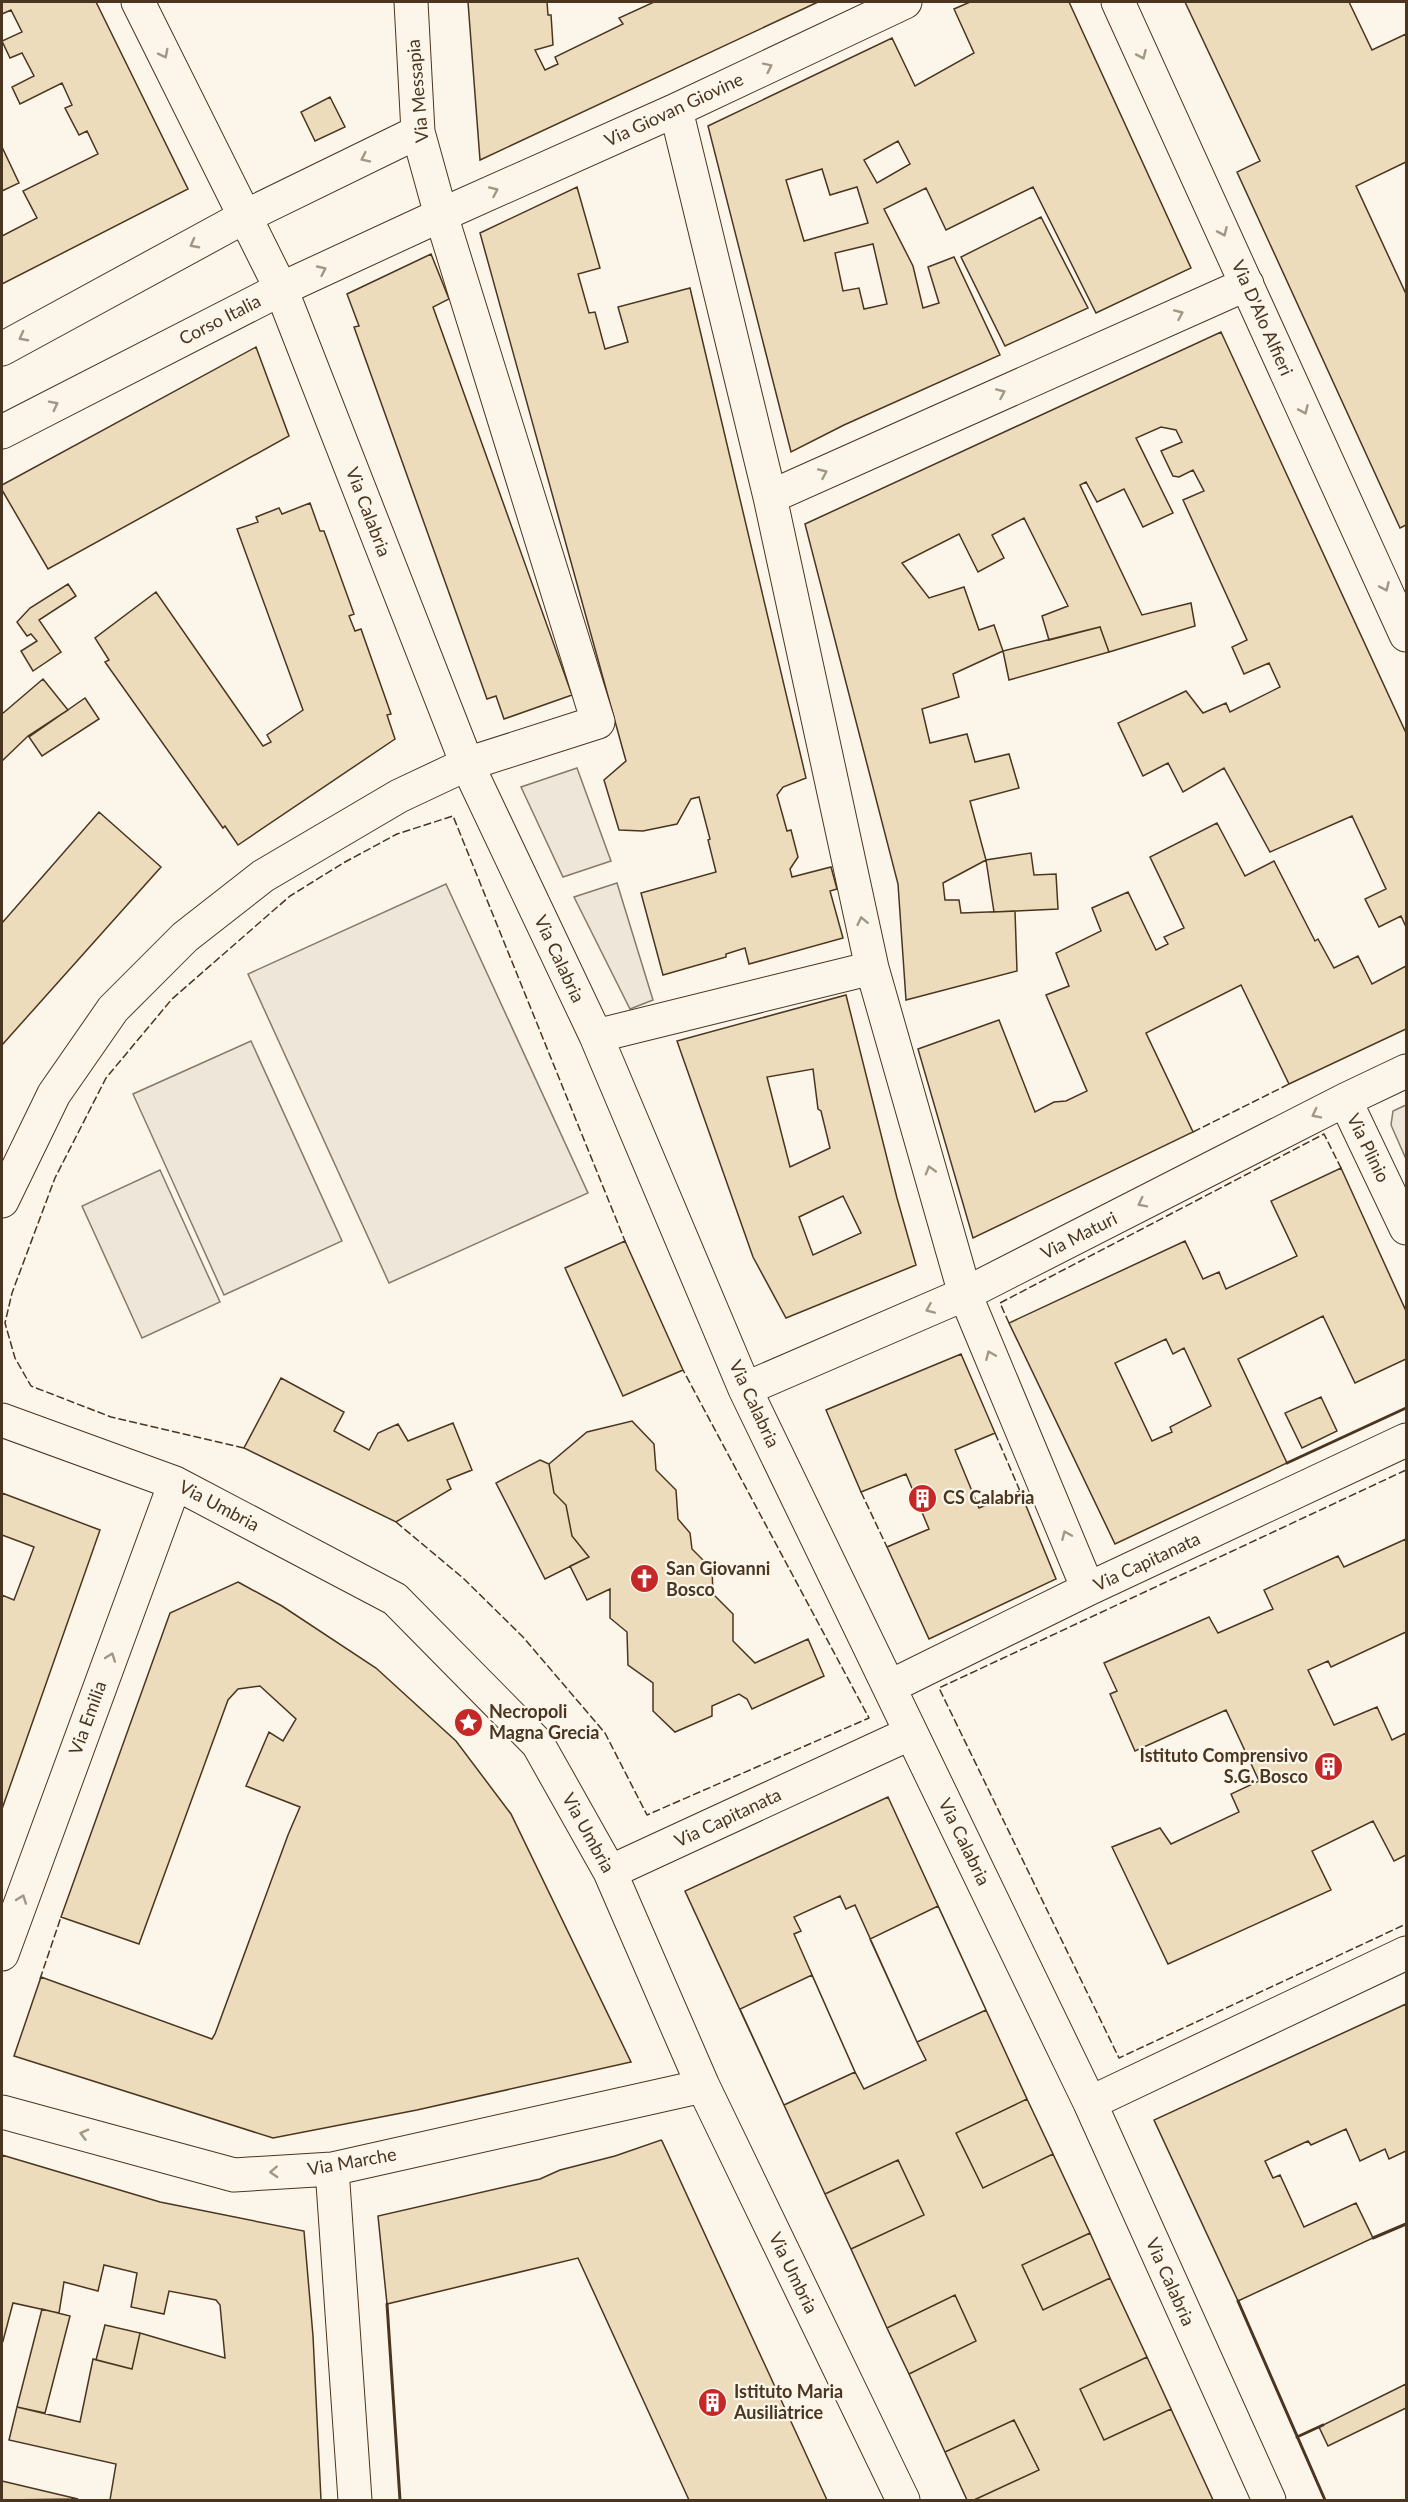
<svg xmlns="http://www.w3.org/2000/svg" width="1408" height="2502" font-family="Lato,sans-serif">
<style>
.green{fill:#ede6d9;stroke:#887966;stroke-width:1.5}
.building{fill:#ecdcbc;stroke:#4a3520;stroke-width:1.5;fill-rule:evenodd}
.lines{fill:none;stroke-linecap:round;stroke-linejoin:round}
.minor-casing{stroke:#4a3520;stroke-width:35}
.minor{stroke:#fbf6e9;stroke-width:33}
.fence{stroke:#4a3520;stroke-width:1.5;stroke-dasharray:8 3;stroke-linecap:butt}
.wall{stroke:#4a3520;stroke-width:3}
.oneway{stroke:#a29684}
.labels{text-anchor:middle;stroke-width:4.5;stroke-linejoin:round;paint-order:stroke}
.street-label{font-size:18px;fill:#4a3520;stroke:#fbf6e9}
.poi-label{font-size:18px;font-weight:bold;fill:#4a3520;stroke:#fbf6e9;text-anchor:start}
</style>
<rect width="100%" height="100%" fill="#fbf6e9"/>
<path class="green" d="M577,768L611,861L563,877L521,787Z
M617,883L653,1000L630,1009L574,897Z
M446,884L588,1193L389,1283L248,974Z
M251,1041L342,1241L224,1295L133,1094Z
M1406,1105V1159L1391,1125L1393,1111Z
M160,1170L220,1302L142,1338L82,1206Z"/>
<path class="building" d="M2,2H96L188,189L2,284V236L37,218L23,191L98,154L87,131L79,135L65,108L72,105L62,83L20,104L12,87L34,76L22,53L10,58L2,41L22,32L11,10L2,14Z
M468,2H547L548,15H551L553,45L535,50L545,70L558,64L555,57L623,24L619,18L654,2H818L480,160Z
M970,2H1069L1191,268L1096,313L1033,187L946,230L926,188L884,209L913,266L923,308L939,303L928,267L954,257L1000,355L844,425L791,452L708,126L892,38L915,86L974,53L954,9ZM898,141L910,164L877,183L864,160ZM822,169L830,195L857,187L868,223L804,241L786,180ZM873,244L887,304L864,309L859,288L843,291L835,253Z
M1185,2H1349L1372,50L1406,34V162L1356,186L1406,294V525L1400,528L1237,172L1260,161Z
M330,97L345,127L315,141L301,112Z
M2,147L19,183L2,191Z
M577,187L600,268L578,274L589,313L595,312L605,349L628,342L618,307L690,288L806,778L783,787L777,795L787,831L791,830L798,857L790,869L792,877L831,867L837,889L830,891L843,938L749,964L745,948L726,954V957L663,975L641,893L716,872L708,840L710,839L699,797L691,799L677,824L643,831L619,830L604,780L626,761L480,233Z
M1041,217L1088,308L1005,346L961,257Z
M431,254L449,299L433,307L572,695L504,719L496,696L487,699L354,327L359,326L347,294Z
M1221,332L1406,733V927L1401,916L1379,927L1365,899L1386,889L1352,816L1270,852L1224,768L1183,792L1168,763L1143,776L1118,723L1186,691L1203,713L1226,703L1230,712L1280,687L1269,663L1244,674L1232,647L1247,640L1183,500L1204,491L1193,470L1179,477L1173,476L1161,451L1182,442L1176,430L1161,427L1136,438L1173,513L1143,527L1124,489L1097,502L1086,482L1080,485L1142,615L1191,603L1195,626L1109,652L1100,627L1049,640L1042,616L1068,606L1024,518L992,535L1004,558L978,572L959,534L902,563L929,598L964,587L979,630L994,625L1003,651L953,674L959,697L922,709L930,743L967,734L975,762L1009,754L1019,788L970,801L986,860L943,883L945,900H959L961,913L1015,911L1017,971L906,1000L898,884L805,524Z
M256,347L289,436L48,569L2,490V485Z
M310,503L320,531H324L354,614L349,616L355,631L361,629L391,714L387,715L395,739L238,845L225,826L223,828L105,662L109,660L95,638L156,592L263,746L271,742L267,735L303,710L237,529L258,522L256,517L279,508L282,514Z
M68,584L76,596L39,620L61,652L33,671L21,651L37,641L31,634L27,636L17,622L30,608Z
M1100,627L1109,652L1009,680L1003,651Z
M43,679L68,710L28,736L2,761V714Z
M85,698L99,719L42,756L29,737Z
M99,812L161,867L2,1045V923Z
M1217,823L1245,876L1274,861L1315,941L1318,939L1334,968L1358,956L1372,984L1406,966V1029L1289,1084L1241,985L1146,1033L1193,1132L973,1238L918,1049L999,1020L1035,1112L1054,1102L1066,1101L1087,1091L1046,995L1069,986L1056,953L1101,931L1092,908L1128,892L1156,950L1168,944L1164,937L1184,928L1150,857Z
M1031,853L1034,875L1056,874L1058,909L994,912L986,860Z
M846,995L897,1198L916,1265L786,1318L753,1257L677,1041ZM813,1069L818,1109L821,1111L830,1148L790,1167L767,1077ZM843,1196L861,1233L813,1255L799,1217Z
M1341,1168L1406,1311V1359L1355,1383L1323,1316L1238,1359L1287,1463L1115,1544L1009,1323L1185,1241L1203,1279L1219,1272L1226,1289L1297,1256L1271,1201ZM1166,1339L1173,1354L1184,1348L1211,1406L1170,1427L1172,1432L1152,1441L1115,1363Z
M625,1241L683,1370L623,1396L565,1268Z
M961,1354L995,1433L955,1450L979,1508L1020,1491L1056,1579L929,1639L887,1547L929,1529L906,1474L861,1492L826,1410Z
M281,1378L344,1412L334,1431L369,1450L378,1433L398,1424L408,1441L453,1423L472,1470L447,1480L451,1489L396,1522L244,1448Z
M1321,1397L1337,1431L1302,1448L1285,1413Z
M632,1421L654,1444L656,1470L676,1490L678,1519L690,1533L692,1549L712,1569L713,1594L733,1614V1641L755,1663L808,1639L824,1676L752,1709L747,1699L739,1694L712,1706V1716L675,1732L653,1711V1683L628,1665L627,1632L610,1618V1589L587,1600L570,1566L589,1557L572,1536L566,1505L554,1493L549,1464L587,1432Z
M540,1460L549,1464L554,1493L566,1505L572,1536L589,1557L545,1579L496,1483Z
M924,1489L931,1504L920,1509L913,1492Z
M2,1493L100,1530L2,1809V1595L14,1600L34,1547L2,1535Z
M1406,1539V1632L1331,1667L1328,1661L1308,1670L1334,1725L1377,1707L1392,1740L1406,1733V1855L1394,1861L1373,1821L1312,1851L1331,1890L1168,1964L1112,1847L1160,1828L1171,1844L1239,1812L1231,1794L1259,1781L1226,1710L1135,1751L1110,1694L1117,1691L1104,1663L1209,1617L1218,1633L1273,1609L1264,1590L1338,1556L1344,1567Z
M238,1582L282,1606L376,1668L456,1741L511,1814L631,2062L417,2110L273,2138L14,2056L41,1977L212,2039L215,2034L288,1835L300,1807L246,1786L269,1732L283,1741L296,1719L260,1686L238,1689L228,1700L139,1944L61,1917L170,1613Z
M888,1797L986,2010L917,2042L855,1905L846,1909L840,1896L794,1917L801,1931L794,1934L855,2072L784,2105L685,1891Z
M938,1906L986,2010L917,2042L870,1939Z
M812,1975L855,2072L784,2105L740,2009Z
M1406,2004V2151L1389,2159L1385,2149L1360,2161L1346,2129L1311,2145L1308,2141L1265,2161L1273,2178L1280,2175L1304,2227L1356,2203L1373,2238L1238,2301L1154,2120Z
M986,2010L1027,2099L956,2133L983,2188L1053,2154L1090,2233L1022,2265L1043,2310L1110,2278L1147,2357L1080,2389L1104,2440L1171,2409L1213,2500H974L1039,2470L1014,2420L945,2452L909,2374L976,2341L955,2295L887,2328L851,2249L924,2215L898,2160L825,2194L784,2105L855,2072L864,2089L926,2060L917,2042Z
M1027,2099L1053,2154L983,2188L956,2133Z
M661,2140L662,2141L827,2500H689L578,2258L387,2304L378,2216L540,2179L560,2170L615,2156Z
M2,2155L160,2202L304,2231L313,2336L321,2500H110L116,2464L9,2440L17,2407L80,2422L93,2359L132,2369L140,2333L225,2358L220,2305L216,2300L169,2291L164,2314L131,2307L137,2273L104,2265L98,2291L64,2282L59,2313L13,2303L3,2341L2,2340Z
M898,2160L924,2215L851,2249L825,2194Z
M1090,2233L1110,2278L1043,2310L1022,2265Z
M955,2295L976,2341L909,2374L887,2328Z
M42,2309L70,2316L45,2413L17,2407Z
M105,2325L140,2333L132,2369L96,2360Z
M1147,2357L1171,2409L1104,2440L1080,2389Z
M1406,2384V2408L1328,2446L1319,2427Z
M1014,2420L1039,2470L974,2500H967L945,2452Z
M2,2481L78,2499L2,2500Z"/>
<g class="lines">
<defs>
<path id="minor" d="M138,2L281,289L467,764L596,1036L745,1389L1090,2103L1269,2500
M1118,2L1406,635
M676,110L770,497L872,968L965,1294L1088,1589
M2,349L246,216L418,132
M2,432L281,289L441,215L676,110L905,2
M770,497L1247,284
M596,1036L872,968
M1345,1100L1406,1228
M2,1201L54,1094L113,1009L185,937L263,876L399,796L467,764L598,722L441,215L418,132L411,2
M745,1389L965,1294L1345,1100L1406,1071
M2,1420L175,1483L395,1599L538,1744L610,1872L703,2086L903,2500
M889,1687L1088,1589L1406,1440
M610,1872L911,1733
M2,1954L175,1483
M1090,2103L1406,1953
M2,2112L234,2175L332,2169L703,2086
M332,2169L355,2500"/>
</defs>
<use href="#minor" class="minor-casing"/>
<use href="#minor" class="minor"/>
<path class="fence" d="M1193,1132L1289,1084
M1009,1323L1000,1303L1324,1134L1341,1168
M995,1433L1020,1491
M244,1448L111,1417L31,1386L15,1358L5,1323L12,1293L55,1178L106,1078L172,999L290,896L345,862L397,834L453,816L625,1241
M1406,1470L939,1688L1119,2058L1406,1924
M861,1492L887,1547
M396,1522L463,1578L523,1637L605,1733L647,1815L869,1718L683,1370
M40,1979L61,1917"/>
<path class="wall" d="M1287,1463L1406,1408
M1373,2238L1406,2224
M1238,2301L1325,2500
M387,2304L400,2500
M1297,2437L1323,2425"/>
</g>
<defs><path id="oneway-chevron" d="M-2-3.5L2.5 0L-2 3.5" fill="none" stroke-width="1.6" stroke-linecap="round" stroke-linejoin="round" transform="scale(1.5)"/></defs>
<g class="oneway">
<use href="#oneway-chevron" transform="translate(164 54) rotate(63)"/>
<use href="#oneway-chevron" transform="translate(1142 55) rotate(66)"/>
<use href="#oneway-chevron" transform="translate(768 67) rotate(-26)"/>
<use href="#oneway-chevron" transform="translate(365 158) rotate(154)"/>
<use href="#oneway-chevron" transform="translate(494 191) rotate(-24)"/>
<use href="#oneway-chevron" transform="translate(1223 232) rotate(66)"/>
<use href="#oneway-chevron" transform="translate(194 244) rotate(152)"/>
<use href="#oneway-chevron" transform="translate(322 270) rotate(-25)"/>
<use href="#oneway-chevron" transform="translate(1179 314) rotate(-24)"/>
<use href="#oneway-chevron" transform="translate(23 337) rotate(152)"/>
<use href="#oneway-chevron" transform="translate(1001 393) rotate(-24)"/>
<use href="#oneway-chevron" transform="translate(54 405) rotate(-27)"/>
<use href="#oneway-chevron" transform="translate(1304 410) rotate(66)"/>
<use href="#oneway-chevron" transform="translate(823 473) rotate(-24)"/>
<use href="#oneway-chevron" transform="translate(1385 587) rotate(66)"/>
<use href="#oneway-chevron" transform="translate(862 921) rotate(-102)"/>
<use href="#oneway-chevron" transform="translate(1316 1114) rotate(153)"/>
<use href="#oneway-chevron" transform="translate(930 1170) rotate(-106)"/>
<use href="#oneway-chevron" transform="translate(1142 1203) rotate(153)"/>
<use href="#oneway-chevron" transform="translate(930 1309) rotate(157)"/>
<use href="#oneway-chevron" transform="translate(990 1355) rotate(-113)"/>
<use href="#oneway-chevron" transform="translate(1066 1535) rotate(-113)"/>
<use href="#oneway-chevron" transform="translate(111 1657) rotate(-70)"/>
<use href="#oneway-chevron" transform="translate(22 1899) rotate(-70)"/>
<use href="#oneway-chevron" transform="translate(84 2134) rotate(-165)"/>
<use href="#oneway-chevron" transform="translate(274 2172) rotate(177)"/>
</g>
<defs>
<symbol id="building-disc" viewBox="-11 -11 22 22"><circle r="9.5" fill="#c62828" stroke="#fbf6e9"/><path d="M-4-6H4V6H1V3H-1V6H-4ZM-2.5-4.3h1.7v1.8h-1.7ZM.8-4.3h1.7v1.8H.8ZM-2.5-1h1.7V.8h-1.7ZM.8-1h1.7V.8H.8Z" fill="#fff"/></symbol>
<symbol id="church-disc" viewBox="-11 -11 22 22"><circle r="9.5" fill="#c62828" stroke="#fbf6e9"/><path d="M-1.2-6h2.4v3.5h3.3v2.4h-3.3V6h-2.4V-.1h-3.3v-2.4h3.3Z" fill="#fff"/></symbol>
<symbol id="sight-disc" viewBox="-11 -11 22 22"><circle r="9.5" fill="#c62828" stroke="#fbf6e9"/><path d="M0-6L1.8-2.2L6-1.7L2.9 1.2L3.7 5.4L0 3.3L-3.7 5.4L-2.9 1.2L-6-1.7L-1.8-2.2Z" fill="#fff"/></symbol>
</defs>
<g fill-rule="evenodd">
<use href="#building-disc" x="906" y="1482" width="33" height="33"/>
<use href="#church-disc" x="628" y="1562" width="33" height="33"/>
<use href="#sight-disc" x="452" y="1706" width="33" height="33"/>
<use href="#building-disc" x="1312" y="1750" width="33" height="33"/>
<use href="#building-disc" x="696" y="2386" width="33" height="33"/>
</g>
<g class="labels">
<g class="street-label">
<text transform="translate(418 91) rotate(-95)" y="6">Via Messapia</text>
<text transform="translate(674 110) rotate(-25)" y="6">Via Giovan Giovine</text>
<text transform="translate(1262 318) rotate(66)" y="6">Via D'Alo Alfieri</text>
<text transform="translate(220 320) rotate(-27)" y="6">Corso Italia</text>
<text transform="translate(368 512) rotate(69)" y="6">Via Calabria</text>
<text transform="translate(559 959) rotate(65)" y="6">Via Calabria</text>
<text transform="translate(1368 1148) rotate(64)" y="6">Via Plinio</text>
<text transform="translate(1079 1236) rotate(-27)" y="6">Via Maturi</text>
<text transform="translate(754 1404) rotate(65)" y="6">Via Calabria</text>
<text transform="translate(219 1506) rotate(28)" y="6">Via Umbria</text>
<text transform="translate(1147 1562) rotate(-25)" y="6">Via Capitanata</text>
<text transform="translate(88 1718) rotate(-70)" y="6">Via Emilia</text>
<text transform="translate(728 1818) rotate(-25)" y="6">Via Capitanata</text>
<text transform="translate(588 1833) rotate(61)" y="6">Via Umbria</text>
<text transform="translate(964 1842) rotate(64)" y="6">Via Calabria</text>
<text transform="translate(352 2162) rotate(-10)" y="6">Via Marche</text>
<text transform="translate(793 2273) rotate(64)" y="6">Via Umbria</text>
<text transform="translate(1170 2282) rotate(66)" y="6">Via Calabria</text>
</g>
<g class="poi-label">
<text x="943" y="1504">CS Calabria</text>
<text x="666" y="1575">San Giovanni<tspan x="666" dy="21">Bosco</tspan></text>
<text x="489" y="1718">Necropoli<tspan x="489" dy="21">Magna Grecia</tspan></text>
<text x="1308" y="1762" text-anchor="end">Istituto Comprensivo<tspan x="1308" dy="21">S.G. Bosco</tspan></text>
<text x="734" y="2398">Istituto Maria<tspan x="734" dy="21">Ausiliatrice</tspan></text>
</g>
</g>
<rect width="1408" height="2502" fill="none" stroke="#4a3520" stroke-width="6"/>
</svg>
